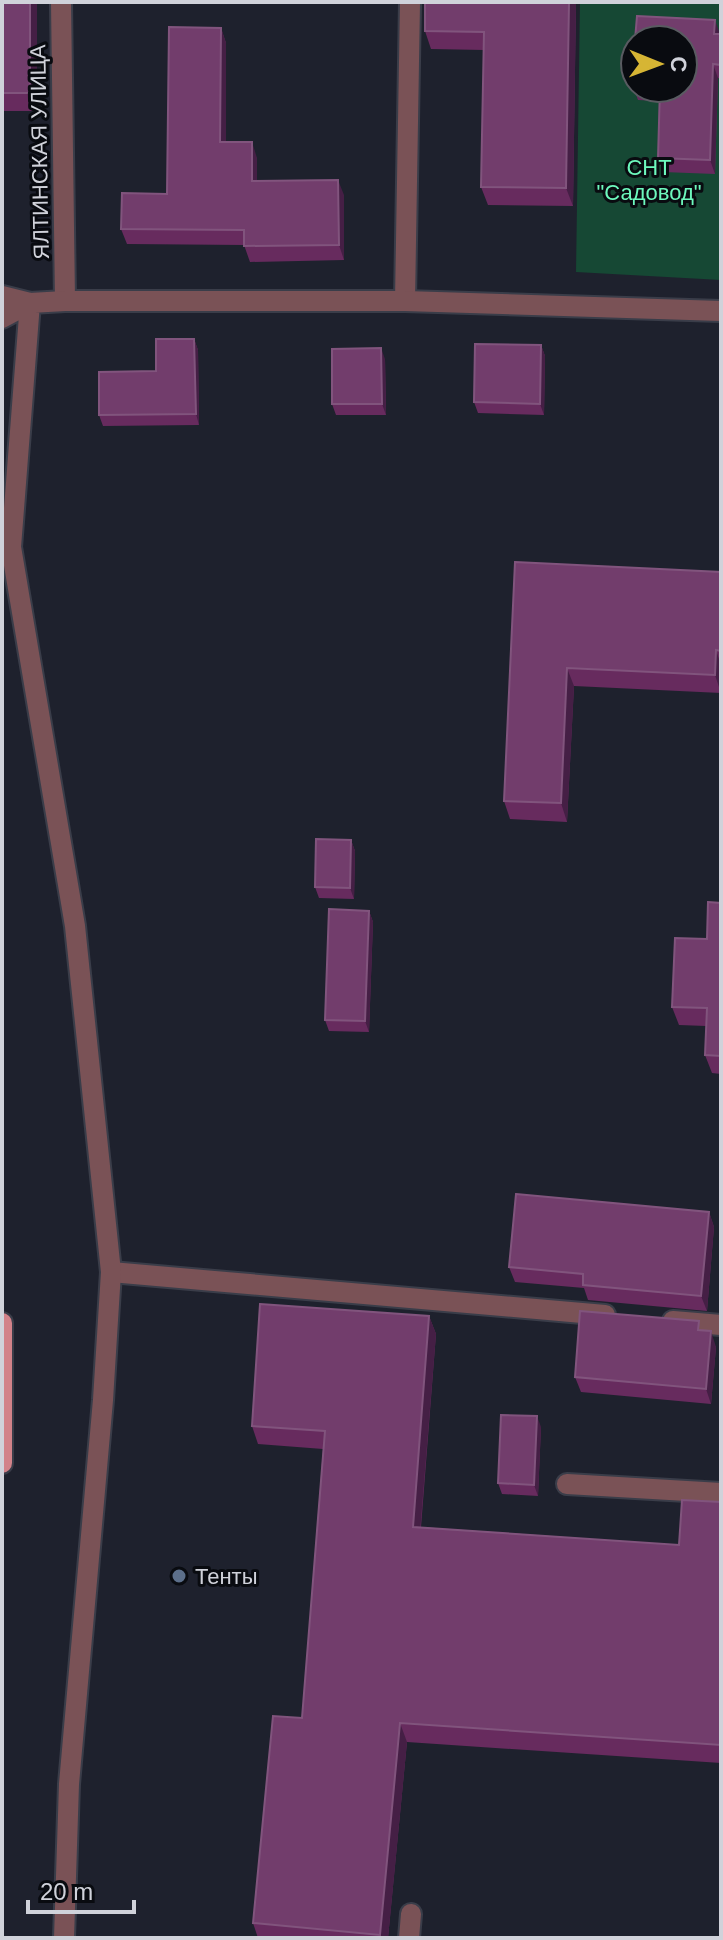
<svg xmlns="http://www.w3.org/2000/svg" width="723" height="1940" font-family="Helvetica,sans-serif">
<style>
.green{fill:#164834;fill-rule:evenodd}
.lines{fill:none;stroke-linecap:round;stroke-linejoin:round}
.service-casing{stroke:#3a3d49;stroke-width:24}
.minor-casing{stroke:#3a3d49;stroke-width:24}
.tertiary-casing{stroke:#3a3d49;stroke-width:24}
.primary-casing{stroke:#3a3d49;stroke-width:24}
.service{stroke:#7a5256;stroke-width:20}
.minor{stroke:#7a5256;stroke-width:20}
.tertiary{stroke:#7a5256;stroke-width:20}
.primary{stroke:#d28289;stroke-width:20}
.wall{fill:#672b5e}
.shaded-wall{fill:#451f45}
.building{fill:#723d6c;stroke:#81547d;stroke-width:2}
.service-dot{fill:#5c6f8a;stroke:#090b10;stroke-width:3}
.labels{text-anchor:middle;stroke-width:6;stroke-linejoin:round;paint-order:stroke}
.street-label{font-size:22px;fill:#d0d2da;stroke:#090b10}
.park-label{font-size:22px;fill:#6df8bd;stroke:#090b10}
.poi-label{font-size:22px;fill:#d0d2da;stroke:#090b10;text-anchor:start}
</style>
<rect width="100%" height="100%" fill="#1e212d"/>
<path class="green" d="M580,2H721V280L576,272ZM635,40H683V88H635Z"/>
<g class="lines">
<defs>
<path id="service" d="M111,1272L605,1315
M673,1321L721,1325
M567,1484L721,1493
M409,1938L411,1914"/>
<path id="minor" d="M61,2L65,301
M405,301L410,2"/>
<path id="tertiary" d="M2,296L30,303L65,301H405L721,311
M30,303L11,547L75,926L111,1272L103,1400L69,1784L64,1938
M2,318L30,303"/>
<path id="primary" d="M2,1463V1323"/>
</defs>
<use href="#service" class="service-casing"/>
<use href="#minor" class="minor-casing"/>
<use href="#tertiary" class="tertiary-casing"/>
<use href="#primary" class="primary-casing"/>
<use href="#service" class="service"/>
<use href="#minor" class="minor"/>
<use href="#tertiary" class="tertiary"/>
<use href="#primary" class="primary"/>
</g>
<path class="wall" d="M2,2H37V111H2Z
M576,2L573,206L488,205L481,187L484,50L431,49L425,31Z
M221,28L226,43V142L257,158V181L344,195V260L250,262L244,245L127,244L121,229L167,194Z
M720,34L721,79L718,78L715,174L663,172L658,158L659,101L638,100L633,86L635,46V88H683Z
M194,339L198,350L199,425L103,426L99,415L156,371Z
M541,345L545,356L544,415L478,413L474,402Z
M385,359L386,415H336L332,404Z
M515,562L721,572V693L574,686L567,822L510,819L504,801Z
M351,840L355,851L354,899L319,898L315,887Z
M721,903V1074L712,1073L705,1055L706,1026L679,1025L672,1007L707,939Z
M369,911L373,922L369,1032L329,1031L325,1020Z
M709,1212L714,1227L707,1311L588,1300L584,1288L515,1282L509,1267Z
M429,1316L436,1334L421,1527L679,1545L721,1502V1763L407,1742L388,1938H258L253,1923L302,1718L323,1449L258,1444L252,1426Z
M702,1331L716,1347L711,1404L581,1392L575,1377Z
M541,1427L538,1496L502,1494L498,1483Z"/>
<path class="shaded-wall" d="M30,2H37V111L30,93Z
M569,2H576L573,206L566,188Z
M715,20L720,34H714Z
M221,28L226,43V157L220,142Z
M713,64L718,78L715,174L710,160Z
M252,142L257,158V196L252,181Z
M338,180L344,195V260L339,245Z
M194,339L198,350L199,425L196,414Z
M541,345L545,356L544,415L540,404Z
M381,348L385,359L386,415L382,404Z
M716,650L721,665V693L715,675Z
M567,668L574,686L567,822L561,803Z
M351,840L355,851L354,899L350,888Z
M369,911L373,922L369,1032L365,1021Z
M709,1212L714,1227L707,1311L701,1296Z
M429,1316L436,1334L419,1545L413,1527Z
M711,1331L716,1347L711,1404L706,1389Z
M537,1416L541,1427L538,1496L534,1485Z
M400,1723L407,1742L388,1938H381L380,1935Z"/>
<path class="building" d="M2,2H30V93H2Z
M425,2H569L566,188L481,187L484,32L425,31Z
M637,16L715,20L714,34H721V65L713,64L710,160L658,158L660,88H683V40H635Z
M169,27L221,28L220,142H252V181L338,180L339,245L244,246V230L121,229L122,193L167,194Z
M635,46V86H633Z
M156,339H194L196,414L99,415V372L156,371Z
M475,344L541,345L540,404L474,402Z
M381,348L382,404H332V349Z
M515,562L721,572V651L716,650L715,675L567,668L561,803L504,801Z
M316,839L351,840L350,888L315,887Z
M708,902L721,903V1056L705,1055L707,1008L672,1007L675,938L707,939Z
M329,909L369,911L365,1021L325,1020Z
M516,1194L709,1212L701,1296L583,1285V1274L509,1267Z
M260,1304L429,1316L413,1527L679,1545L682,1500L721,1502V1745L400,1723L380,1935L253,1923L273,1716L302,1718L325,1431L252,1426Z
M580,1311L699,1321L698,1330L711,1331L706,1389L575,1377Z
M501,1415L537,1416L534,1485L498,1483Z"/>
<circle class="service-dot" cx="179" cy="1576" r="8"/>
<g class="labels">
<g class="street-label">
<text transform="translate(39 152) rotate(-91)" y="8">ЯЛТИНСКАЯ УЛИЦА</text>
</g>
<g class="park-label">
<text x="649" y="175">СНТ<tspan x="649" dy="25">"Садовод"</tspan></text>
</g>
<g class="poi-label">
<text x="195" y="1584">Тенты</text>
</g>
</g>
<rect width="723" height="1940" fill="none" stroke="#d0d2da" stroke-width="8"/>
<g transform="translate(659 64) rotate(91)"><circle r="38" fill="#090b10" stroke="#595b61" stroke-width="2"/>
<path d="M0-6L14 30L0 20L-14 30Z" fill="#d6b534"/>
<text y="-12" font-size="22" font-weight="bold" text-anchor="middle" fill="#d0d2da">С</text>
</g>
<path d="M28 1900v12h106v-12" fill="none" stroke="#d0d2da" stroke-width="4"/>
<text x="40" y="1900" font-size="24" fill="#d0d2da" stroke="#090b10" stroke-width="6" paint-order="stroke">20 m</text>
</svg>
